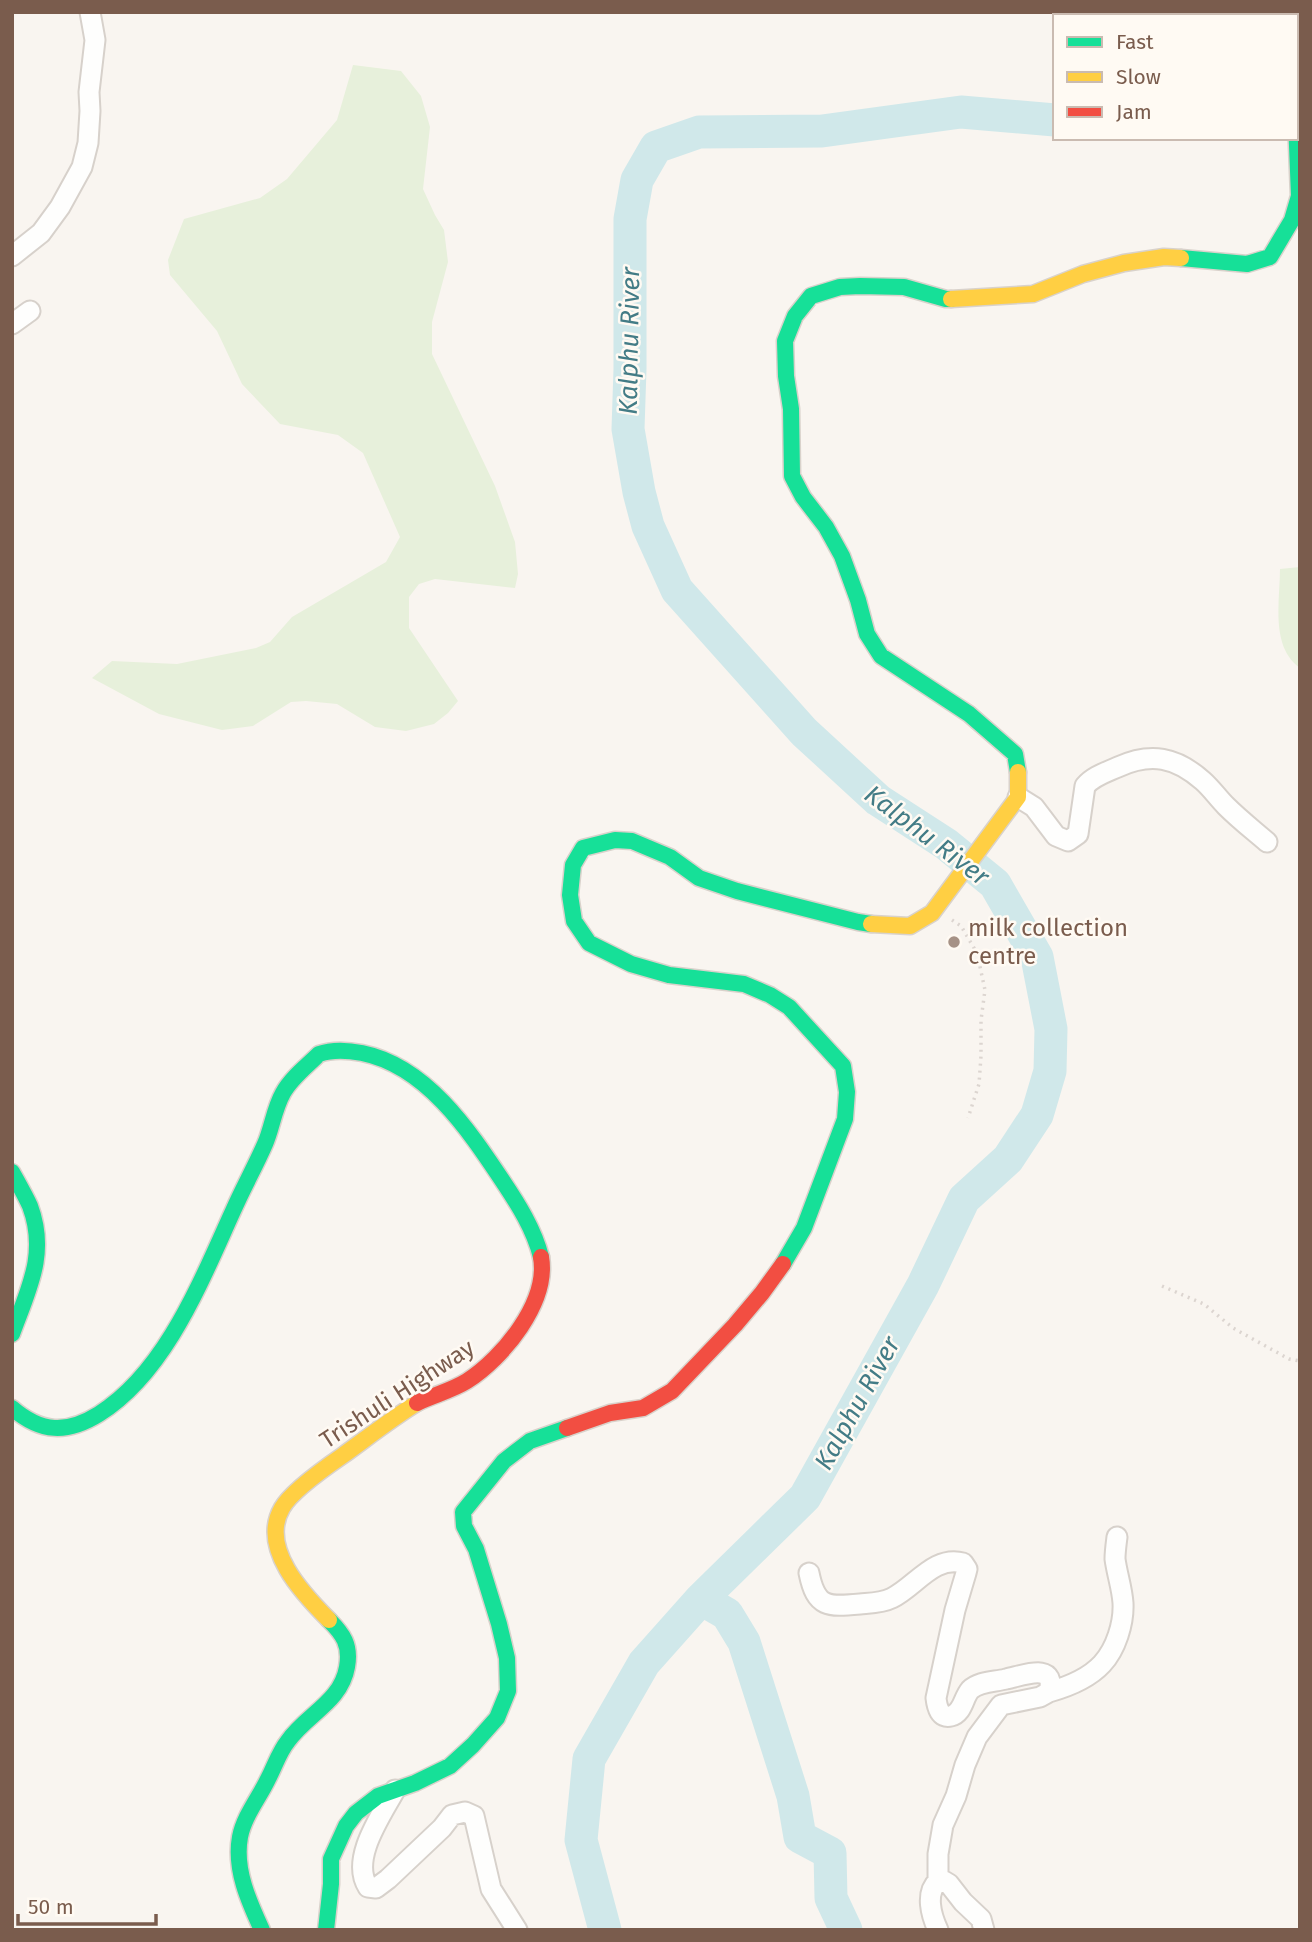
<svg xmlns="http://www.w3.org/2000/svg" width="1312" height="1942" font-family="'Fira Sans',sans-serif">
<style>
.green{fill:#e7f0db}
.lines{fill:none;stroke-linecap:round;stroke-linejoin:round}
.river{stroke:#d0e8ea;stroke-width:33}
.street-casing{stroke:#d7d1cb;stroke-width:23}
.fast-casing{stroke:#d9d2cb;stroke-width:19}
.slow-casing{stroke:#d9d2cb;stroke-width:19}
.jam-casing{stroke:#d9d2cb;stroke-width:19}
.path{stroke:#dcd5d0;stroke-width:3.5;stroke-dasharray:2 5;stroke-linecap:butt}
.street{stroke:#fefefd;stroke-width:19}
.fast{stroke:#16e098;stroke-width:16}
.slow{stroke:#ffcf43;stroke-width:16}
.jam{stroke:#f24e42;stroke-width:16}
.poi-dot{fill:#a69286;stroke:#fffaf3;stroke-width:2.5}
.labels{text-anchor:middle;stroke-width:5;stroke-linejoin:round;paint-order:stroke}
.poi-label{font-size:24px;fill:#7a5c4d;stroke:#fffaf3;text-anchor:start}
.street-label{font-size:24px;fill:#7a5c4d;stroke:#fffaf3}
.water-label{font-size:26px;font-style:italic;fill:#437c86;stroke:#fffaf3}
</style>
<rect width="100%" height="100%" fill="#f9f5f0"/>
<path class="green" d="M353,65L401,71L421,96L430,127L423,189L435,215L444,230L448,262L432,322V354L495,486L515,542L518,574L515,588L435,579L419,584L409,597V628L458,701L448,713L434,724L406,731L375,727L337,704L306,701L291,702L253,726L222,730L159,714L92,678L112,661L177,664L256,648L270,642L292,617L386,562L400,537L363,453L338,435L280,424L242,384L217,331L170,275L168,260L184,219L260,198L287,179L337,120Z
M1300,567V668C1270,647 1280,601 1280,569Z"/>
<g class="lines">
<path class="river" d="M1210,12L1212,16
M701,1599L727,1614L744,1642L793,1796L800,1837L830,1853L831,1898L846,1930
M605,1930L581,1840L589,1759L644,1663L701,1599L805,1497L923,1285L964,1199L1008,1159L1037,1115L1050,1071L1051,1029L1037,957L995,884L946,844L878,800L804,732L677,590L648,526L639,492L628,429L630,369V219L637,180L656,147L699,132L822,131L961,112L1055,120"/>
<defs>
<path id="street" d="M12,256L41,233L60,207L82,167L88,143L90,111L89,92L95,40L90,12
M12,324L30,311
M1018,797L1034,807L1056,836L1068,841L1078,834L1085,786C1093,776 1107,772 1118,767C1151,752 1176,757 1203,781C1212,789 1218,798 1226,806C1239,819 1253,830 1267,842
M809,1573C816,1608 828,1607 860,1604C871,1603 882,1603 892,1598C915,1587 934,1555 963,1563L967,1569L966,1573L955,1610L936,1698C937,1707 940,1719 951,1716C963,1713 963,1698 970,1690C979,1681 995,1682 1006,1679C1022,1676 1057,1661 1049,1692L1040,1697L1001,1705L977,1737L965,1765L956,1796L943,1825L938,1854V1881
M1049,1692C1067,1687 1089,1678 1102,1664C1116,1649 1124,1623 1123,1603C1122,1588 1117,1574 1115,1559C1115,1552 1116,1545 1117,1537
M395,1790C381,1816 350,1859 368,1887L376,1888L388,1879L442,1828L452,1815L465,1812L474,1816L491,1889L517,1930
M938,1930C931,1915 925,1893 938,1881H944L949,1884L963,1902L981,1919L984,1930"/>
<path id="fast" d="M1296,45L1300,41
M1181,258L1247,264L1270,257L1292,220L1299,196L1296,121
M951,299H946L904,287L860,286L840,287L811,296L795,316L785,341L786,376L791,409L792,476L803,497L826,527L842,556L858,600L867,634L881,656L969,714L1015,754L1018,772
M12,1172C18,1183 25,1195 30,1206C48,1254 28,1290 12,1334
M783,1264L804,1228L845,1119L847,1092L843,1066L789,1007L770,995L744,984L669,975L631,964L589,943L574,921L570,895L573,865L583,848L615,840L632,841L670,857L699,878L737,891L858,922L871,924
M12,1408C41,1433 67,1434 99,1414C166,1372 201,1281 233,1211C243,1188 255,1167 265,1144C272,1128 274,1109 283,1093C291,1078 307,1066 319,1054C333,1049 347,1050 362,1053C426,1066 468,1129 502,1180C518,1204 534,1229 541,1257
M262,1930C249,1902 234,1869 240,1837C244,1816 259,1798 268,1779C275,1766 279,1752 288,1741C307,1714 341,1702 347,1667C351,1645 343,1634 329,1620
M326,1930L331,1884V1859L346,1826L356,1813L378,1796L415,1783L450,1766L473,1745L497,1718L508,1691L507,1658L499,1624L476,1549L464,1526L463,1512L504,1461L530,1441L567,1428"/>
<path id="slow" d="M951,299L1033,294L1083,274L1124,263L1164,257L1181,258
M871,924L910,926L932,913L1018,797V772
M329,1620C303,1594 259,1548 282,1508C291,1492 326,1467 342,1456C367,1438 391,1419 417,1403"/>
<path id="jam" d="M417,1403C433,1395 451,1391 467,1381C503,1358 549,1302 541,1257
M567,1428L610,1413L643,1408L672,1391L735,1325L762,1293L783,1264"/>
</defs>
<use href="#street" class="street-casing"/>
<use href="#fast" class="fast-casing"/>
<use href="#slow" class="slow-casing"/>
<use href="#jam" class="jam-casing"/>
<path class="path" d="M952,920L961,926L977,953L985,990L981,1020V1056L979,1084L968,1118
M1162,1286L1204,1304L1233,1328L1289,1359L1300,1361"/>
<use href="#street" class="street"/>
<use href="#fast" class="fast"/>
<use href="#slow" class="slow"/>
<use href="#jam" class="jam"/>
</g>
<circle class="poi-dot" cx="954" cy="942" r="7"/>
<g class="labels">
<g class="poi-label">
<text x="968" y="936">milk collection<tspan x="968" dy="28">centre</tspan></text>
</g>
<g class="street-label">
<text transform="translate(397 1394) rotate(-33)" y="8">Trishuli Highway</text>
</g>
<g class="water-label">
<text transform="translate(629 341) rotate(-89)" y="9">Kalphu River</text>
<text transform="translate(927 835) rotate(37)" y="9">Kalphu River</text>
<text transform="translate(857 1403) rotate(-61)" y="9">Kalphu River</text>
</g>
</g>
<rect width="1312" height="1942" fill="none" stroke="#7a5c4d" stroke-width="28"/>
<rect x="1053" y="14" width="245" height="126" fill="#fffaf3" stroke="#cabbb1" stroke-width="2"/>
<rect x="1067" y="37" width="35" height="10" fill="#16e098" stroke="#cabbb1" stroke-width="2"/>
<text x="1116" y="49" font-size="21" fill="#7a5c4d">Fast</text>
<rect x="1067" y="72" width="35" height="10" fill="#ffcf43" stroke="#cabbb1" stroke-width="2"/>
<text x="1116" y="84" font-size="21" fill="#7a5c4d">Slow</text>
<rect x="1067" y="107" width="35" height="10" fill="#f24e42" stroke="#cabbb1" stroke-width="2"/>
<text x="1116" y="119" font-size="21" fill="#7a5c4d">Jam</text>
<path d="M18 1914v10h138v-10" fill="none" stroke="#7a5c4d" stroke-width="3.5"/>
<text x="28" y="1914" font-size="21" fill="#7a5c4d" stroke="#fffaf3" stroke-width="5" paint-order="stroke">50 m</text>
</svg>
